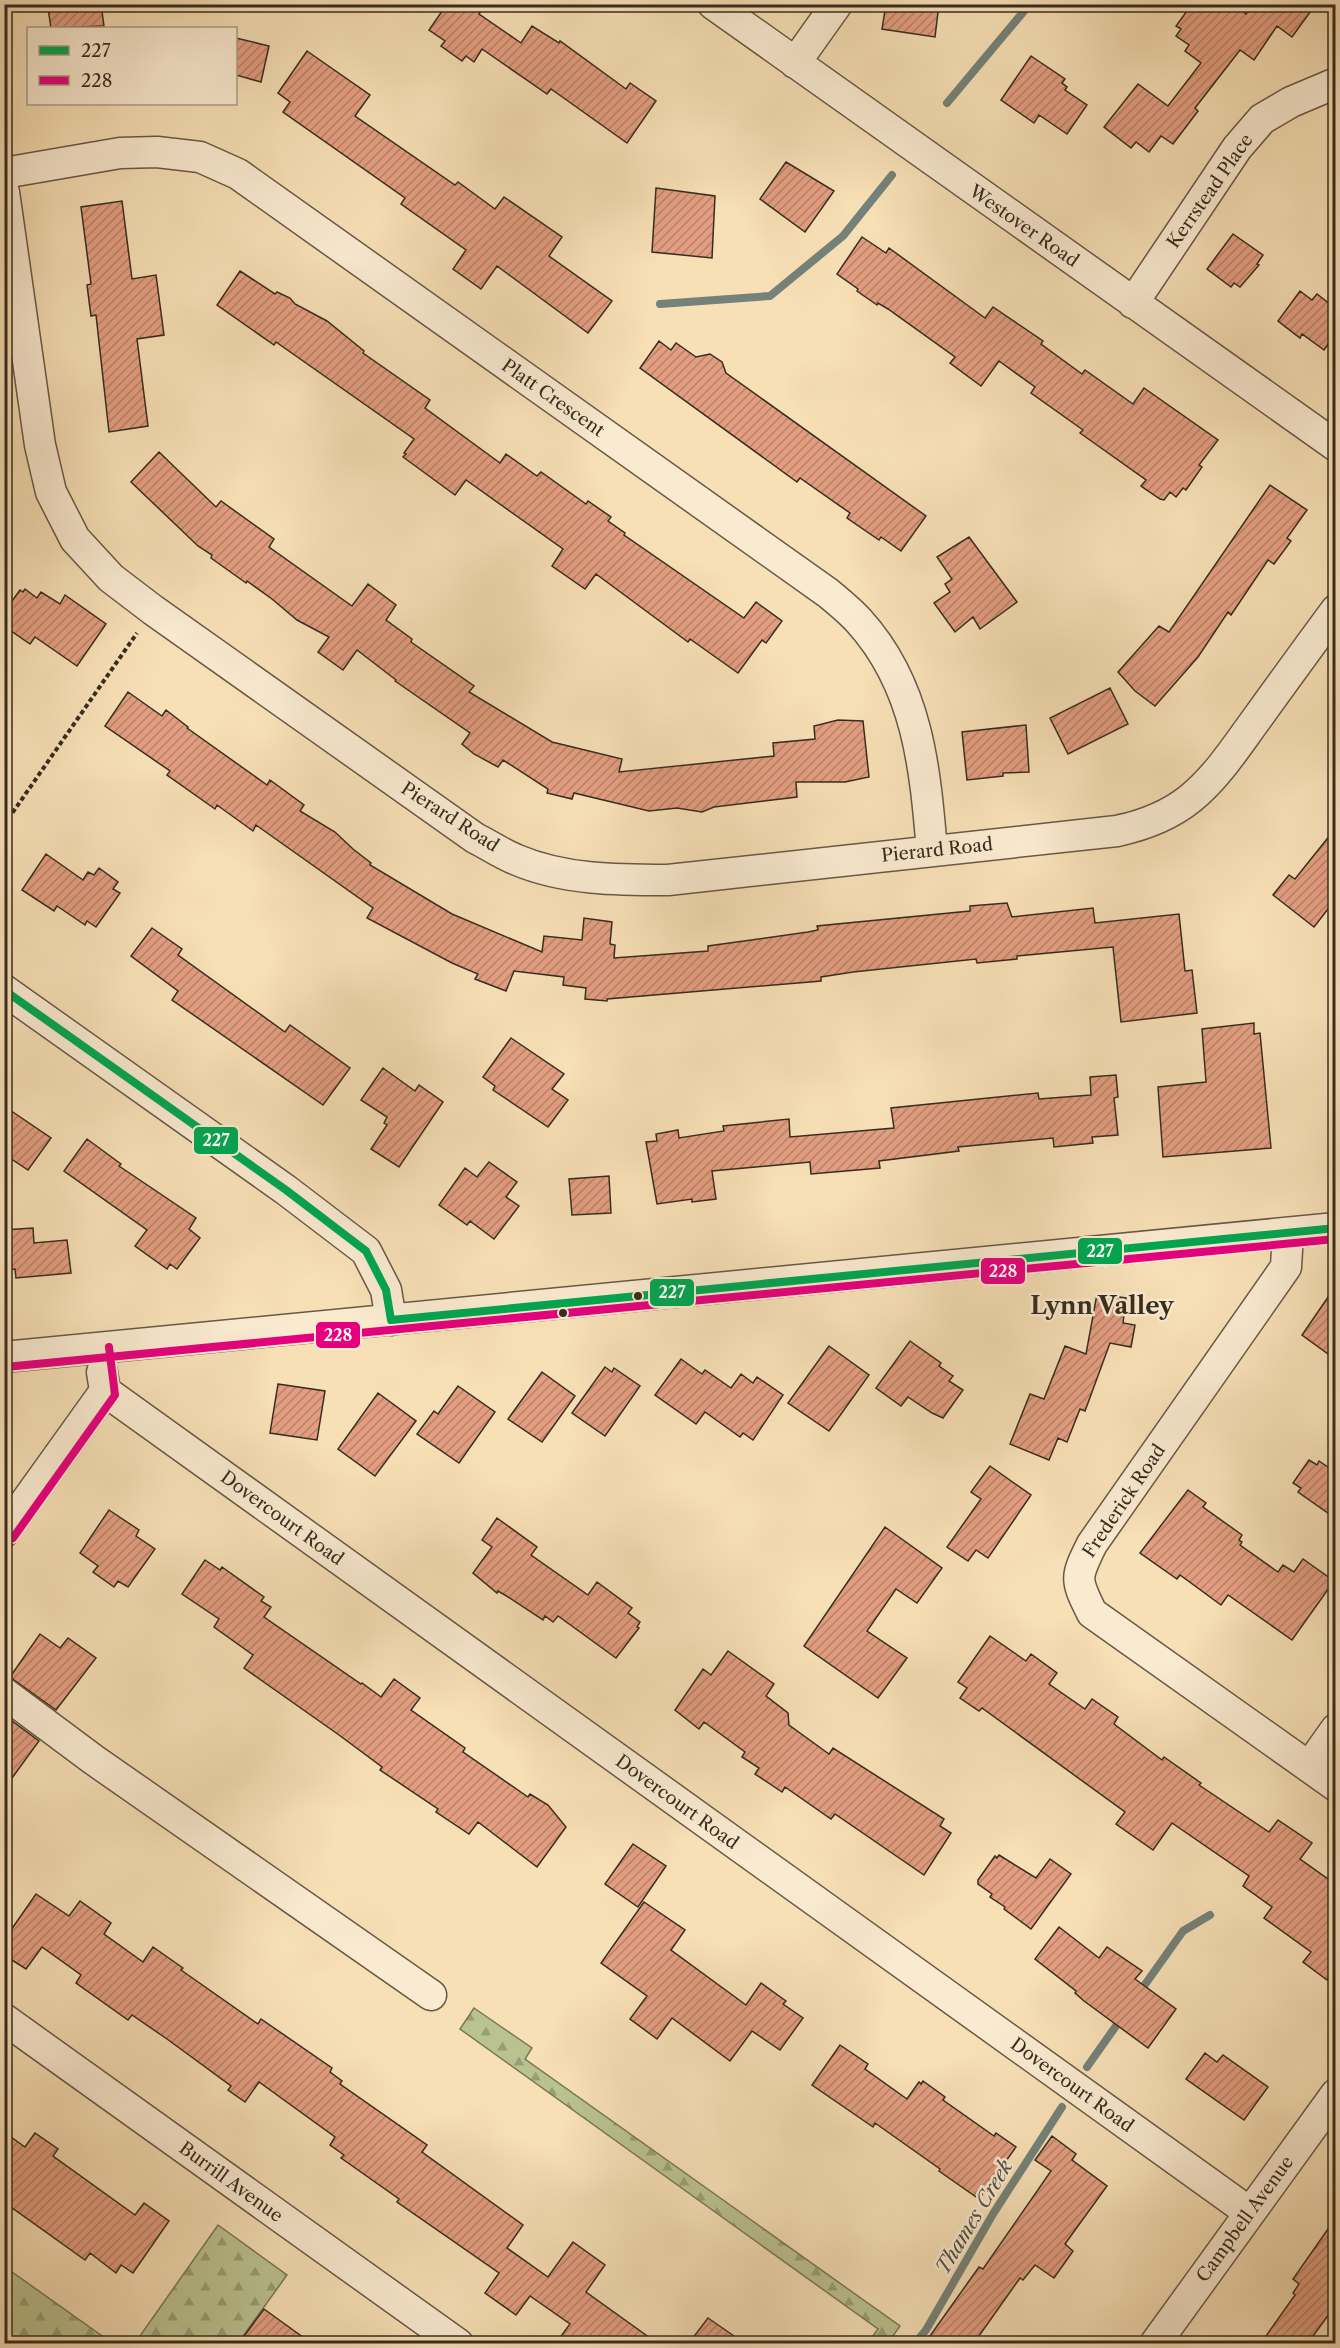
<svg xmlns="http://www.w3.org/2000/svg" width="1340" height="2348" font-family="'Libre Caslon Text',serif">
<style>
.forest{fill:url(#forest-firs);stroke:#787758;stroke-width:1.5}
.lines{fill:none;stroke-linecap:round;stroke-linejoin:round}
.stream{stroke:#758279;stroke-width:8}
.building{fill:url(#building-hatch);stroke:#372c1f;stroke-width:1.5}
.minor-casing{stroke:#675945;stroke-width:33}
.path{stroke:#372c1f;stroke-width:4;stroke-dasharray:4.5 3;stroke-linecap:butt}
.minor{stroke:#faead0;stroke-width:30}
.bus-1-casing{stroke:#faead0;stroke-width:12}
.bus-2-casing{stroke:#faead0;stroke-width:12}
.bus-1{stroke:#00a651;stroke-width:8}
.bus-2{stroke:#e5007d;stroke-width:8}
.bus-dot{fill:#372c1f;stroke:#faead0;stroke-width:2}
.labels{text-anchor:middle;stroke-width:5;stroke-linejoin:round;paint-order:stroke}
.street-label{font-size:18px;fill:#372c1f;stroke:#faead0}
.water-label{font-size:20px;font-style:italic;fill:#515044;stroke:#faead0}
.district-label{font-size:24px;font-weight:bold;fill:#372c1f;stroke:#faead0}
.line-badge{stroke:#faead0;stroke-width:2}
.badge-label{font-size:16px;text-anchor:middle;font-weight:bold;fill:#fff}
</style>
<defs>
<pattern id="forest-firs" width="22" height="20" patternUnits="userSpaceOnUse" patternTransform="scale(1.5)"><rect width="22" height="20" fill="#bac290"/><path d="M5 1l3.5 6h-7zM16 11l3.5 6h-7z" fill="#989e75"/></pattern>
<pattern id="building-hatch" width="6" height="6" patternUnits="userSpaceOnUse" patternTransform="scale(1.5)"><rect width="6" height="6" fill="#e39e81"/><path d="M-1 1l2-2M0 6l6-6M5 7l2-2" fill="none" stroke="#b98169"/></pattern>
</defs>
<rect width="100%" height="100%" fill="#f7dfb6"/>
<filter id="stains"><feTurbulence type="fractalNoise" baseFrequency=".00333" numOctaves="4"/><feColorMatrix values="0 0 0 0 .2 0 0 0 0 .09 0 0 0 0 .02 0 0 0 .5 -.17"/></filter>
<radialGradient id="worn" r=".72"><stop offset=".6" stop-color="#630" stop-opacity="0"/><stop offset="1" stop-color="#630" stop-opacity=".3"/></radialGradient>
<path class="forest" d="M474,2008L532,2048L525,2059L900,2326L888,2343H868L878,2329L460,2029Z
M218,2225L287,2275L238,2343H135Z
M5,2267L112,2343H5Z"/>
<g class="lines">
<path class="stream" d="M947,103L1030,4
M660,304L770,296L843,236L892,175
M1139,1993L1183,1931L1210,1915
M1087,2067L1123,2016
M914,2344L926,2330L993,2214L1062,2107"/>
</g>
<path class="building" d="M68,4H101L104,26L51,28L48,8Z
M447,4H485L479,14L521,43L532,26L559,43L560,41L626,89L630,83L656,101L627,143L551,89L547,94L482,49L474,62L466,56L462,61L441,46L445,41L429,30Z
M886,4H939L935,37L882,29Z
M1192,4H1232L1246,14L1251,8L1247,4H1316L1292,37L1277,26L1254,60L1240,50L1195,108L1198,111L1173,144L1161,136L1149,152L1136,142L1131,148L1104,127L1138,84L1168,106L1201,63L1185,51L1189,45L1176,36L1181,29L1176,26Z
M236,38L269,46L261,82L236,75Z
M307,51L370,95L355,116L455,185L458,182L495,209L504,197L562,237L549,256L612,301L588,333L497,266L481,289L453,269L466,250L401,204L405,198L283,112L290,102L278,93Z
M1031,56L1065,79L1062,83L1067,87L1065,90L1087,105L1067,134L1039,115L1034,123L1001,100Z
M786,162L834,191L805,232L760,199Z
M656,188L715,196L712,258L652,252Z
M122,201L132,279L156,275L164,335L137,339L148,426L109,432L96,315L91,316L87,285L91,284L81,207Z
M1233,234L1263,255L1257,264L1259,265L1240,287L1234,283L1231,287L1207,269Z
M862,237L886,253L889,248L985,318L993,307L1043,341L1041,344L1082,374L1085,370L1133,404L1144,388L1218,440L1199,465L1202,467L1186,490L1183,488L1176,497L1170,492L1164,500L1160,499L1141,486L1146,480L1080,433L1083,430L1031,393L1035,387L999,361L981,386L950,363L955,357L888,309L878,303L877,305L857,291L858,289L837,274Z
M240,271L275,294L277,292L290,298L295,304L327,321L364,351L363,353L430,400L425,408L500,463L506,454L537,476L541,472L586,504L588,501L611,517L608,521L625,533L624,535L744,618L756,602L782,621L766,643L762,640L738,673L690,639L688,642L596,574L585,589L552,566L563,549L466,480L455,495L403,457L406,454L404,453L414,439L276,342L274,345L217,305Z
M1300,291L1312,300L1317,294L1335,308V334L1324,350L1302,334L1300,338L1278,321Z
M659,341L671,350L676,343L696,357L710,354L722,362L726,373L926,516L901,551L881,537L879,540L847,518L850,513L800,478L797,482L640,368Z
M159,452L216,507L221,501L274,539L269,547L352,606L368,584L396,605L386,620L412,639L411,642L474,686L469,692L552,742L622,759L619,772L774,756L773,743L815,739L814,726L838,720L863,721L869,777L845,782H796L797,797L714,807L702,812L677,808L649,811L574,793L572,799L547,793L548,789L503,760L498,767L474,754L462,744L470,733L395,681L396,680L357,650L343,670L318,652L329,637L297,620L272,599L247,581L246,583L211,558L212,555L198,546L131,482Z
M1270,485L1307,510L1287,538L1291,541L1274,564L1268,560L1231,615L1228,612L1198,657L1155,706L1135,691L1118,672L1159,626L1169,632Z
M969,537L1017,602L980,629L973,617L955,632L934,603L950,592L945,584L952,579L937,557Z
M25,589L37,598L41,592L60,604L65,595L106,624L77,666L35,637L30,644L4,626V612L20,590L23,592Z
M1110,688L1128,724L1068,754L1050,718Z
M128,692L162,716L166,710L188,727L187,728L267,785L270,780L304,805L300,811L335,832L353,849L371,863L370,865L452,914L542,952L544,936L582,940L584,918L612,922L610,944L615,945L614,958L708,951V946L808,932L818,930L817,926L970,911V906L1007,903L1012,917L1093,908L1095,923L1179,914L1185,971L1192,970L1197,1013L1121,1022L1113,947L1017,956V959L977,963L976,959L853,972L821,977V981L607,999V1001L585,999L586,988L563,985L564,977L514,971L506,991L475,979L478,974L452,963L367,918L373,908L256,825L253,831L217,805L215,809L167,775L170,771L105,726Z
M1026,725L1029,772L1003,773V776L967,780L962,732Z
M1335,829V900L1314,927L1273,895L1289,875L1295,879Z
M46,854L83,880L88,872L94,875L99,868L118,882L113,889L120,893L96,927L87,921L85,925L57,906L54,911L22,890Z
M152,928L182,949L178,955L285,1032L290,1025L350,1068L323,1105L172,1000L178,991L131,956Z
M1254,1023V1034L1260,1033L1271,1148L1163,1157L1158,1087L1206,1082L1202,1029Z
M511,1038L564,1074L552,1089L568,1100L548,1127L493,1090L495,1086L483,1077Z
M383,1068L415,1091L419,1085L443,1102L399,1167L371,1149L387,1125L384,1123L387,1117L361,1100Z
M1116,1075L1118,1097L1114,1098L1118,1135L1092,1137L1093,1143L1054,1147L1053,1138L958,1147L959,1151L879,1161L880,1168L811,1174L810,1162L712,1171L716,1199L692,1202V1199L657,1204L646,1142L657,1141L656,1134L678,1130L679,1138L724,1131L723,1126L789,1119L790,1137L894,1128L891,1108L1038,1093L1039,1099L1091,1095L1090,1077Z
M4,1106L51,1138L28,1170L4,1154Z
M87,1139L121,1164L119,1166L196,1218L189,1229L200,1238L177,1269L170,1264L167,1269L135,1246L147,1230L64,1171Z
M489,1162L517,1182L506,1197L519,1206L494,1239L470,1221L467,1225L439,1205L465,1168L477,1177Z
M609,1176L611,1213L572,1215L569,1179Z
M33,1228L34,1243L67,1240L71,1273L16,1278L15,1269L4,1270V1230Z
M1335,1287V1359L1302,1335Z
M1097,1294L1126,1298L1123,1323L1135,1325L1131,1347L1110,1343L1085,1411L1080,1409L1067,1442L1058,1438L1049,1460L1010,1444L1030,1394L1044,1399L1065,1346L1086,1354Z
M910,1341L941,1363L939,1366L953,1376L949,1381L963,1390L943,1418L932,1413L908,1397L901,1406L876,1388Z
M829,1346L869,1375L829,1431L788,1403Z
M681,1359L702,1374L705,1370L731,1388L741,1374L753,1383L757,1377L783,1395L753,1440L743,1433L740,1437L705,1412L696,1424L655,1395Z
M605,1367L612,1372L614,1368L640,1386L605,1436L572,1413Z
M542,1372L575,1396L542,1442L508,1419Z
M278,1384L325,1391L317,1440L270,1433Z
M458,1386L495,1412L459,1463L417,1434L434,1411L438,1414Z
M378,1393L416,1421L375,1476L338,1449Z
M1309,1460L1317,1465L1319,1461L1335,1472V1518L1298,1492L1301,1488L1293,1483Z
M990,1466L1031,1495L988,1558L976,1550L968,1561L947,1547L981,1499L971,1492Z
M1188,1490L1206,1503L1203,1507L1242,1535L1239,1540L1242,1542L1240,1545L1278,1572L1283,1565L1294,1572L1303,1559L1334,1581L1292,1640L1228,1595L1221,1605L1180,1575L1177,1579L1140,1553Z
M109,1510L139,1530L136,1536L155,1549L128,1587L118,1581L114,1587L93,1572L98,1566L80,1553Z
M497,1518L537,1547L531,1555L588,1595L597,1582L632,1608L628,1613L640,1622L637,1627L639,1628L616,1658L558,1616L553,1622L545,1616L543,1620L505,1595L498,1591L497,1593L473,1573L492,1547L482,1540Z
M885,1527L942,1568L917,1603L896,1589L867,1631L907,1658L878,1698L804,1646Z
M205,1560L220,1570L222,1567L264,1597L261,1601L271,1607L264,1617L361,1684L362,1683L381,1697L394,1679L420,1698L411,1710L465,1748L463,1752L528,1797L530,1794L548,1805L566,1827L537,1867L478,1822L469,1834L436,1812L438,1809L380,1770L382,1767L339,1735L244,1668L253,1655L214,1627L219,1619L182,1594Z
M40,1634L60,1648L68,1638L96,1658L56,1710L10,1677Z
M990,1636L1026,1661L1031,1654L1057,1673L1049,1684L1085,1709L1092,1699L1118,1717L1114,1724L1162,1760L1164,1757L1201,1783L1199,1785L1269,1832L1278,1820L1312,1843L1300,1859L1335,1884V1969L1327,1980L1303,1962L1311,1952L1264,1918L1272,1907L1243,1886L1249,1876L1172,1823L1153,1850L1116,1824L1125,1812L982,1708L979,1711L960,1698L967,1688L958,1682Z
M728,1651L774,1684L766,1696L788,1713L789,1725L829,1754L833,1748L944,1819L940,1826L951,1833L924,1875L835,1814L831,1819L785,1787L782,1792L755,1774L759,1768L742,1757L745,1752L704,1722L699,1729L675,1710L703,1669L711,1675Z
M4,1715L39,1741L4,1789Z
M633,1844L666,1866L638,1907L605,1884Z
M999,1855L1036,1878L1050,1859L1071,1874L1031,1929L1004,1909L1005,1907L990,1897L992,1894L978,1884V1880L995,1856L997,1858Z
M36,1894L69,1916L80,1901L111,1923L104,1934L143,1962L153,1947L183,1968L181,1970L258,2024L261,2019L332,2068L330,2072L342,2081L340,2084L427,2145L422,2152L523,2225L507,2248L548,2277L573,2242L605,2265L586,2292L657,2343H556L570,2324L530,2296L516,2315L485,2293L499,2273L397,2202L399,2199L341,2158L344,2155L330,2145L335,2137L259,2082L245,2102L228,2090L231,2086L167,2039L132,2015L128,2020L76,1983L81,1975L42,1947L26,1969L4,1955V1940Z
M644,1902L685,1930L671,1950L746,2005L761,1983L786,2001L783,2004L803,2018L780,2050L752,2031L730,2061L672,2018L657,2039L630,2019L647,1996L601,1963Z
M1059,1927L1099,1958L1107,1947L1142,1971L1135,1979L1176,2009L1148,2048L1084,2001L1075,1993L1076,1991L1035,1959Z
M840,2045L868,2064L865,2069L907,2099L919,2082L921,2084L923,2081L945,2097L943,2100L994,2136L996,2133L1016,2147L979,2199L939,2171L940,2169L875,2123L873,2127L812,2085Z
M1205,2053L1217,2062L1223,2055L1268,2087L1244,2120L1186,2079Z
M4,2132L25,2147L35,2133L58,2149L53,2156L135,2215L144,2203L169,2221L133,2273L121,2265L116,2273L90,2253L85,2260L4,2202Z
M1052,2136L1076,2154L1072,2160L1107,2186L1065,2244L1073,2251L1054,2278L1035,2265L1023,2280L1020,2278L974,2343H925L979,2267L983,2269L1051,2171L1035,2160Z
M1335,2219V2306L1308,2343H1261L1295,2295L1293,2293L1299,2284L1293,2279Z
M264,2309L311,2343H239Z
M708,2318L744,2343H689Z"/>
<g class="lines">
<defs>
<path id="minor" d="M713,4L1336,446
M795,63L837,4
M4,173L120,153L157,152L200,157L238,174L828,593C839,602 850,611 859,621C918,686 925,768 932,851
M4,192L40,445L51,492L75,539L111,578L153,610L475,838C489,845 502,854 517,860C564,880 618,880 668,880L1117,831C1145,825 1169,816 1191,798C1218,776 1238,744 1258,717C1284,681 1310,645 1336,610
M1133,303L1237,148L1262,119L1291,102L1336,83
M4,990L286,1190L366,1251L386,1290L391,1320
M1288,1233L1286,1267L1092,1544C1075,1578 1075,1579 1092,1613L1336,1786
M4,1357L1336,1228
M105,1391L1249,2212
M4,1532L105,1391L102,1372
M4,1693L94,1760L431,1995
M1309,1767L1336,1729
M4,2019L458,2344
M1155,2344L1336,2094"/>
</defs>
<use href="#minor" class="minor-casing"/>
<path class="path" d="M4,825L137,633"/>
<use href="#minor" class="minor"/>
<defs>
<path id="bus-1" d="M4,990L286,1190L366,1251L386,1290L391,1320
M391,1320L1336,1228"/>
<path id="bus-2" d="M5,1367L1336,1239
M13,1538L115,1395L109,1347"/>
</defs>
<use href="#bus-1" class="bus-1-casing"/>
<use href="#bus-2" class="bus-2-casing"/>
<use href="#bus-1" class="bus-1"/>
<use href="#bus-2" class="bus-2"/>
</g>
<g class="bus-dot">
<circle cx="638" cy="1296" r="5"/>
<circle cx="563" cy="1313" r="5"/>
</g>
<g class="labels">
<g class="street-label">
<text transform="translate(1210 191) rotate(-55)" y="6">Kerrstead Place</text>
<text transform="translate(1024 226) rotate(35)" y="6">Westover Road</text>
<text transform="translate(553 398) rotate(35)" y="6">Platt Crescent</text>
<text transform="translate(450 817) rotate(33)" y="6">Pierard Road</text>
<text transform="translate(937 850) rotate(-6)" y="6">Pierard Road</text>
<text transform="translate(1124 1501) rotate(-56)" y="6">Frederick Road</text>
<text transform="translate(282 1518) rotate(36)" y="6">Dovercourt Road</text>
<text transform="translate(677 1802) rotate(36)" y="6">Dovercourt Road</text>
<text transform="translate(1072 2085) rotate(36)" y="6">Dovercourt Road</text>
<text transform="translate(231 2182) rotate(36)" y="6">Burrill Avenue</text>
<text transform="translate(1245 2219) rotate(-54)" y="6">Campbell Avenue</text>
</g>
<g class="water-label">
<text transform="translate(974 2217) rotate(-59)" y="7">Thames Creek</text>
</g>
<g class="district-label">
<text x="1102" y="1314">Lynn Valley</text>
</g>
</g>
<g class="line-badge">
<rect x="193" y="1126" width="46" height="29" rx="6" fill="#00a651"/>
<rect x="1077" y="1237" width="46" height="28" rx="6" fill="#00a651"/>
<rect x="980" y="1257" width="46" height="28" rx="6" fill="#e5007d"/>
<rect x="649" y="1278" width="46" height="29" rx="6" fill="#00a651"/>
<rect x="315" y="1321" width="46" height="28" rx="6" fill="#e5007d"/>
</g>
<g class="badge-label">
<text x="216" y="1146">227</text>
<text x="1100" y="1257">227</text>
<text x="1003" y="1277">228</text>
<text x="672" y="1298">227</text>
<text x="338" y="1341">228</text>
</g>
<rect width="1340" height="2348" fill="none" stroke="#f7dfb6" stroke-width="24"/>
<rect x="6" y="6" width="1328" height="2336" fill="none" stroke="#372c1f" stroke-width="3"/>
<rect x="12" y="12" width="1316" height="2324" fill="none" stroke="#372c1f" stroke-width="1.5"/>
<rect x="27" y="27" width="210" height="78" fill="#faead0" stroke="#ac9e89" stroke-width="1.5"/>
<rect x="39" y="46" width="30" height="9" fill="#00a651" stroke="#ac9e89" stroke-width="1.5"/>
<text x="81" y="57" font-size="18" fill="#372c1f">227</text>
<rect x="39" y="76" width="30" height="9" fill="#e5007d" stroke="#ac9e89" stroke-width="1.5"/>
<text x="81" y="87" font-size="18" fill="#372c1f">228</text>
<rect width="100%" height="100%" filter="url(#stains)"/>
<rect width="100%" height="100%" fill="url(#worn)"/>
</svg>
